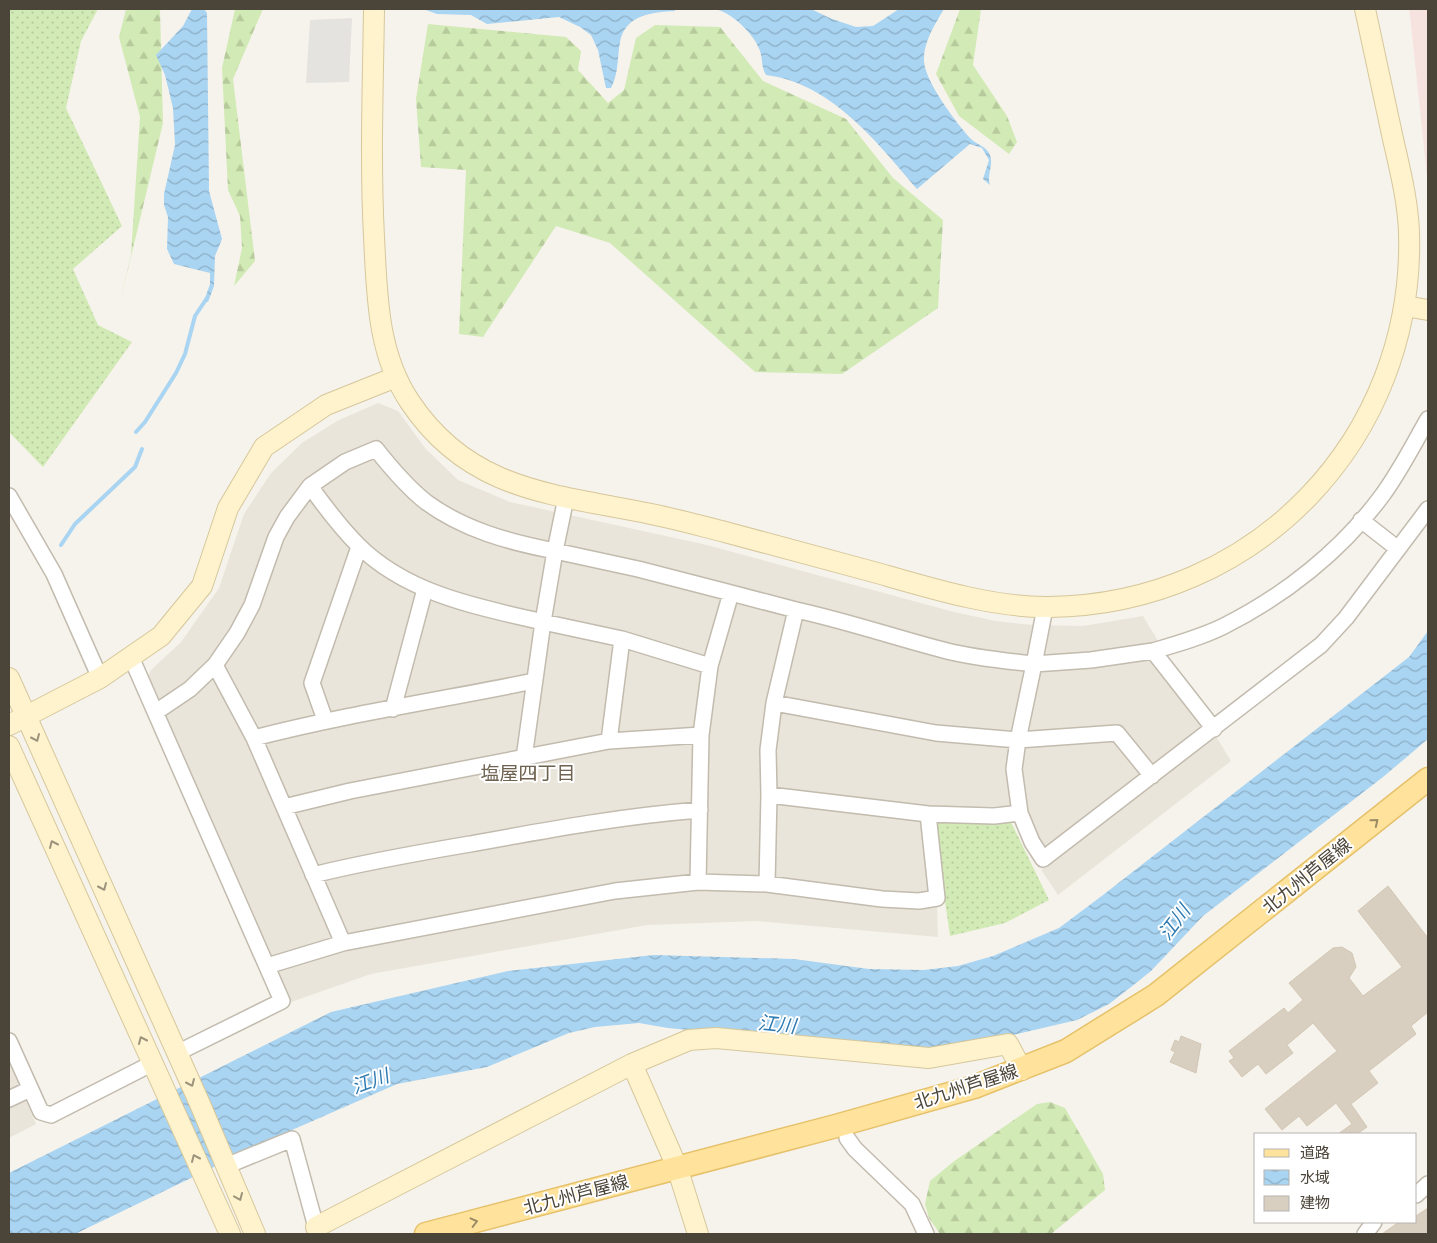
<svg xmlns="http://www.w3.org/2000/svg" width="1437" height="1243" font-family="Inter,'Noto Sans JP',sans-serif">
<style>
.residential{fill:#eae5da}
.medical{fill:#f6e3e0}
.grass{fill:url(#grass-dots)}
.forest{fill:url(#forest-firs)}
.parking{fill:#e5e3e0}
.water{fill:url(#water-waves)}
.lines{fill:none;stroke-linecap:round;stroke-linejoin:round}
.stream{stroke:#a9d4f2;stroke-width:4}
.building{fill:#d8cfc1;stroke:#d3c7b4}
.street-casing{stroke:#c2bbae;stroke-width:18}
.secondary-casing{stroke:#d6c79b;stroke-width:22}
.primary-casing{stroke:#e6c16a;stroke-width:25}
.street{stroke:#fff;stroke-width:15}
.secondary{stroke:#fff3cd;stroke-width:20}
.primary{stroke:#ffe39c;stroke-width:22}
.oneway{stroke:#9c937c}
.oneway2{stroke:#9c8c66}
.labels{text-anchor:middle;stroke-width:4;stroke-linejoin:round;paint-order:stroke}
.street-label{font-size:18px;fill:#4b4439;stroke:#fff}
.neighbourhood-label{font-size:19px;fill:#6e6250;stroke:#fff}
.water-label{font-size:19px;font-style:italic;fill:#2e7ab2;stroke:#fff}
</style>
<defs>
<pattern id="grass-dots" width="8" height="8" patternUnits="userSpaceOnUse" patternTransform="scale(1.25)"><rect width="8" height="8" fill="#d2eab5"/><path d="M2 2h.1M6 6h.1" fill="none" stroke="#b6ca9c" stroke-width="1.8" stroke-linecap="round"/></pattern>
<pattern id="forest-firs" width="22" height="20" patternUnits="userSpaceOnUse" patternTransform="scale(1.25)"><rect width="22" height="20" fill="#d2eab5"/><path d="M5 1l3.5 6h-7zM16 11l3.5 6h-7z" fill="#b6ca9c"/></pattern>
<pattern id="water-waves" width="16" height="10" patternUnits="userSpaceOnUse" patternTransform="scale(1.25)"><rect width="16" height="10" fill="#a9d4f2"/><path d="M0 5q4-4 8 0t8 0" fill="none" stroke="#8caec5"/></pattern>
</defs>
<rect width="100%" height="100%" fill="#f6f3ec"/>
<path class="residential" d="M378,403L398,411L425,448L458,480L510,502L707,545L954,612L996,621L1033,625L1083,626L1143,616L1231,761L1058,895L1042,871L1041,846L1022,806L920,808L937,905L938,937L756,921L647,925L371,974L291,1002L148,677L151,670L181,642L219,588L244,514L271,473L302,443L337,421Z
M9,1062L36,1124L9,1138Z"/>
<path class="medical" d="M1409,9H1428V187L1410,15Z"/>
<path class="grass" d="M9,9H98L81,41L66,108L122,226L73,269L98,325L132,342L43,467L9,432Z
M940,820H1010L1049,900L1005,923L950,936L934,825Z"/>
<path class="forest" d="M126,9H160L163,123L118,311L131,255L140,117L119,37Z
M235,9H263L233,79L255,261L234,286L242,248L240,216L228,190L222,68Z
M960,9H981L973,65L1007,116L1017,142L1009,154L959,116L936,74Z
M428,24L566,37L581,51L578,70L608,103L624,90L636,38L655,25L720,27L763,81L846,119L893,178L943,220L938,308L842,374L755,372L610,243L556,226L483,337L459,334L466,170L421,167L416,99Z
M1050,1102L1065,1108L1103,1174L1105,1190L1051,1234H940L929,1218L925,1204L930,1181L953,1162L1037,1104Z"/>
<path class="parking" d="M352,18L349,82L306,83L310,20Z"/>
<path class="water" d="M192,9H204L207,13L209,191L222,239L215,256L214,286L208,302L204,301L210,284V273L174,264L167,249L168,217L164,205V194L175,145L173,108L165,75L156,55L183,26Z
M423,9H675V11C652,12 625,15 620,42C617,59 619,72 611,88H606L598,50L591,35L580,27L559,17L487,24L471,15L437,14Z
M714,9H811L832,19L856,27L873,26L899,9H944C935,24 923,43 924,61C925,82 957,124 971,139C977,145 984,145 989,153C995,165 986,173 990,185L983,179L989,160L982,148L970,144L917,189C877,142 831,83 766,75C761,67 763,60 760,51C755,35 731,11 714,9Z
M1428,631V739L1383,777L1203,916L1151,971L1131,987L1109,1004L1077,1020L962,1047L900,1050L668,1028L639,1023L595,1027L569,1033L487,1067L397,1084L276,1137L75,1234H9V1173L331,1012L508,971L654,955L794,959L869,969L924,970L958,966L993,956L1059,928L1103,895L1409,657Z"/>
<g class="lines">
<path class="stream" d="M136,432L145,422L176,373L185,354L195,316L207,298
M61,545L75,524L135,467L142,449"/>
</g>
<path class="building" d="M1388,886L1428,938V1012L1411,1026L1416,1034L1369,1071L1378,1083L1351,1104L1367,1127L1357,1134H1338L1352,1124L1336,1103L1307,1126L1299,1116L1282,1130L1265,1109L1337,1051L1313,1023L1287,1045L1293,1053L1266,1074L1258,1064L1242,1077L1229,1061L1234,1058L1229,1051L1284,1008L1288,1013L1303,1000L1289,983L1333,948L1342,947L1352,953L1356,967L1349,978L1363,996L1402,967L1358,911Z
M1181,1036L1201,1044L1196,1073L1170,1062L1175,1052L1171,1050L1175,1040L1179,1042Z
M1428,1208V1234H1382L1399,1222H1416V1216Z"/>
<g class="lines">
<defs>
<path id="street" d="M9,496L54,574L100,678
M566,498L555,551C509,542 464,530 426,502C407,487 391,468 376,449L345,462L310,486C325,507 340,527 358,545C407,594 478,607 543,622L555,551L638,569L731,593
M1361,520L1398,549
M131,657L282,1001L177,1053
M215,665L237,633L252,605L276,537L287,517L310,486
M774,703L796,610C847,621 896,638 947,651C975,658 1005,661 1034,664L1045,608
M393,709L425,589
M156,712L190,689L215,665L254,738L343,943L267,966
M325,720L312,683L359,547
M1214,729L1153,651C1177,644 1202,637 1224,626C1284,596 1341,551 1381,497C1399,473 1413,445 1428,419
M254,738C347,714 441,700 534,681
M609,741L622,639L710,666
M524,758L543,622L622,639
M284,807L350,791L609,741L701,735
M1020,813L1014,769L1018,740L1117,733L1152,776
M928,814L769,795L768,750L774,703L936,733L1018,740L1034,664L1091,660L1153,651
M313,875C365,862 417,853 470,844C547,830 622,816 700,810
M698,882L701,735L710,666L731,593L796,610
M767,884L769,795
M343,943L615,891L698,882L767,884L882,899L919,901L937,898L928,814L994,816L1020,813L1032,842L1043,859L1321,645L1346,618L1428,509
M9,1041L41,1112L51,1115L153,1063
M9,1099L30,1089
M847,1138L855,1149L912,1204L926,1234
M226,1166L292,1139L316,1227
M1416,1195L1428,1184
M1365,1234L1374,1222"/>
<path id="secondary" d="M374,9C373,85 370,161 374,237C377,294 377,353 410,402C470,492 555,494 651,514C676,519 701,526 725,532C777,546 829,560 881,574C933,589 996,608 1049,607C1255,605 1415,439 1409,233C1408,201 1400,170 1393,139C1384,96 1374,52 1365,9
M1405,306L1428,310
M9,678L200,1104L255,1234
M9,725L100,678L161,636L202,586L228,508L264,447L326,405L396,377
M9,746L230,1234
M632,1064L677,1167L698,1234
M316,1227L632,1064L689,1040L716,1038L929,1058L1008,1044L1022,1070"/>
<path id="primary" d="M426,1234L836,1126L974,1087L1066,1051L1156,995L1428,779"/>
</defs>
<use href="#street" class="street-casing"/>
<use href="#secondary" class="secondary-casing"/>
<use href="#primary" class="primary-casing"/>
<use href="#street" class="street"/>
<use href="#secondary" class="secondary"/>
<use href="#primary" class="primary"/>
</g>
<defs><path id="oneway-chevron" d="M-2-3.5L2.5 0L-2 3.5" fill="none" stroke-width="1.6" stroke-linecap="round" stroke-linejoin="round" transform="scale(1.25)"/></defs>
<g class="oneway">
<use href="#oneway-chevron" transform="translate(36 738) rotate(66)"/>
<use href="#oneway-chevron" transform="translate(53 844) rotate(-114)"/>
<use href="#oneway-chevron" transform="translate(103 887) rotate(66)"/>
<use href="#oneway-chevron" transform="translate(142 1040) rotate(-114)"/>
<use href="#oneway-chevron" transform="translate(191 1083) rotate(66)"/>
<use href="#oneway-chevron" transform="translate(195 1158) rotate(-114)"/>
<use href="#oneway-chevron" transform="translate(239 1197) rotate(67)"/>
</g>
<g class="oneway2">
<use href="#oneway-chevron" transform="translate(1375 822) rotate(-39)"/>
<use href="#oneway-chevron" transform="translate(474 1222) rotate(-14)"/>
</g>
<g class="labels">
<g class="street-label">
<text transform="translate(1307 876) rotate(-39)" y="6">北九州芦屋線</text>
<text transform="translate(966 1087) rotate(-18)" y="6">北九州芦屋線</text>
<text transform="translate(576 1195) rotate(-15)" y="6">北九州芦屋線</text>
</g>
<g class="neighbourhood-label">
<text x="528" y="780">塩屋四丁目</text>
</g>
<g class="water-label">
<text transform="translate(1174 922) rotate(-53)" y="7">江川</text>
<text transform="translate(777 1024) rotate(6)" y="7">江川</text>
<text transform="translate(370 1081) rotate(-20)" y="7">江川</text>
</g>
</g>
<rect width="1437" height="1243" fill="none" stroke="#4b4439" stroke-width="20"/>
<rect x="1254" y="1133" width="162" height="90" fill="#ffffff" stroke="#b7b4b0"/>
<rect x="1264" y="1149" width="25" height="8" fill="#ffe39c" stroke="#b7b4b0"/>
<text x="1300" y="1158" font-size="15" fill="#4b4439">道路</text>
<rect x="1264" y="1170" width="25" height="15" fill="url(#water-waves)" stroke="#b7b4b0"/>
<text x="1300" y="1183" font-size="15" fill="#4b4439">水域</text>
<rect x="1264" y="1196" width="25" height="15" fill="#d8cfc1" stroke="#b7b4b0"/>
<text x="1300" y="1208" font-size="15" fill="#4b4439">建物</text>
</svg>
